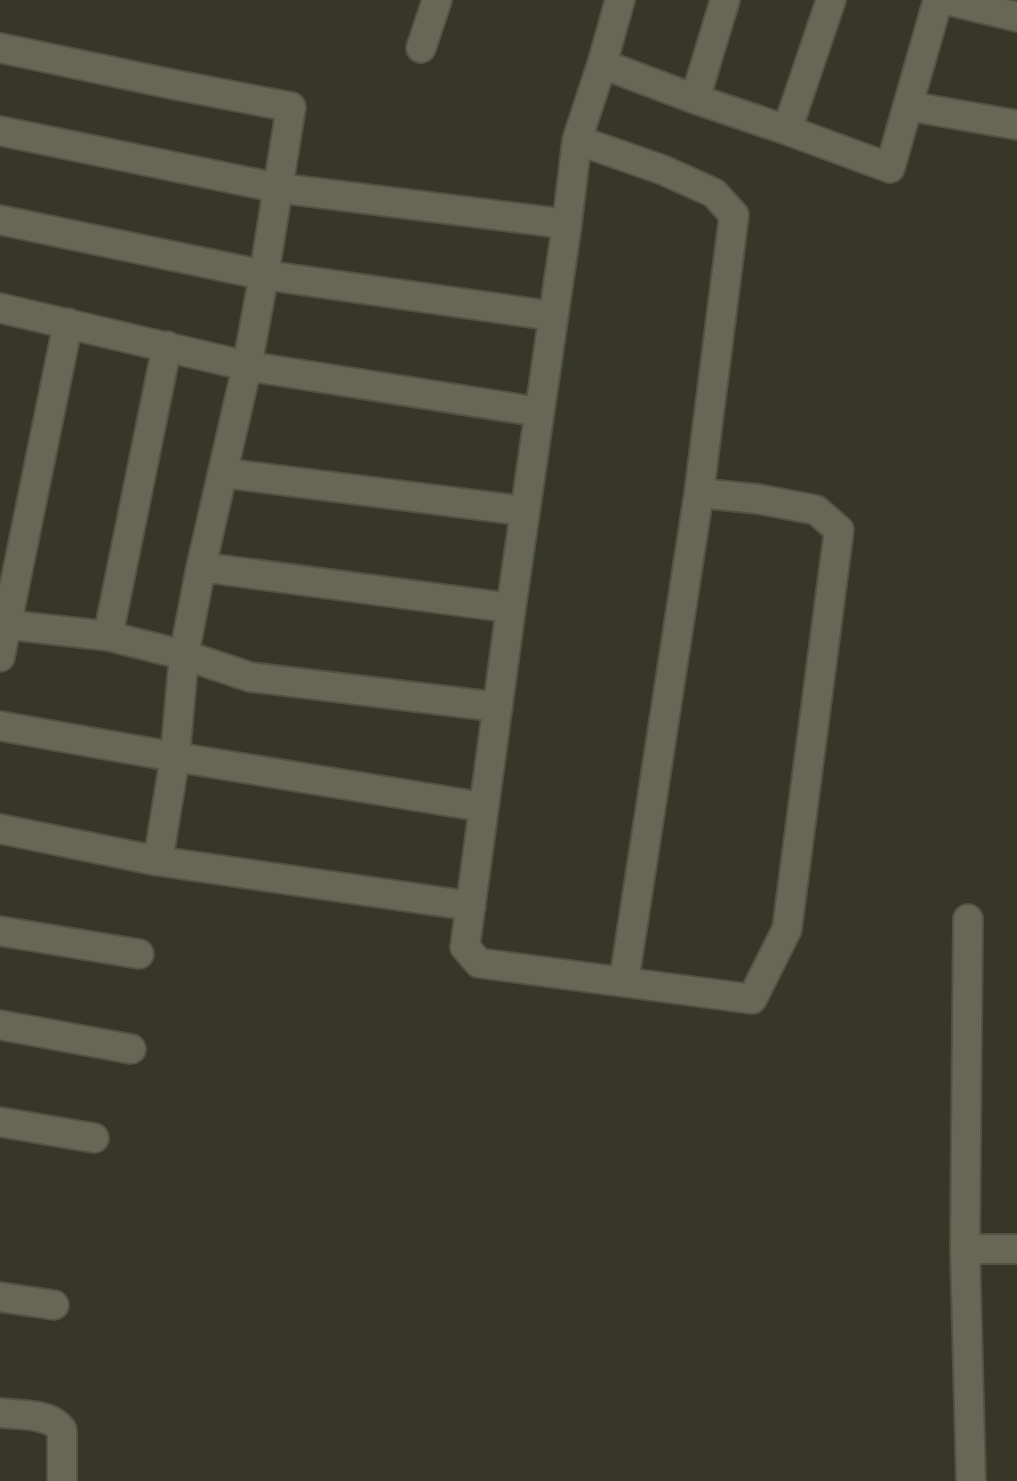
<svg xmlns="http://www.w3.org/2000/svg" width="1017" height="1481" font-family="'Crimson Pro',serif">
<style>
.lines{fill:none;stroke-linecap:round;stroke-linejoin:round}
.street-casing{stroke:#525344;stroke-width:32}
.street{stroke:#666755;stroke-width:28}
</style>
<rect width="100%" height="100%" fill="#373727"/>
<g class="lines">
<defs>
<path id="street" d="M620,0L602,64L577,140L567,224L511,608L465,947L479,963L752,999L787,929L839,530L816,510L758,499L699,493
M946,0L1017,17
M0,48L176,85L291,107L264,275L247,366L201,567L184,655L175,757L158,861
M421,48L437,0
M602,64L695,99L787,130L831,0
M695,99L725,0
M908,106L1017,125
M787,130L890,168L938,0
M0,131L278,188L567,224
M577,140L663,170L714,193L734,215L699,493L624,981
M0,220L264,275L553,316
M0,308L247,366L539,412
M223,473L525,511
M201,567L511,608
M0,624L108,636L184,655L250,677L498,707
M108,636L167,346
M0,657L68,323
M0,726L175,757L483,807
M0,829L158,861L471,906
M0,931L139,954
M0,1025L131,1049
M0,1122L94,1138
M965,1249L968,919
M0,1297L54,1305
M0,1413C19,1415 50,1413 62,1430V1481
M971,1481L965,1249H1017"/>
</defs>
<use href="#street" class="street-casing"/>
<use href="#street" class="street"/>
</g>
</svg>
